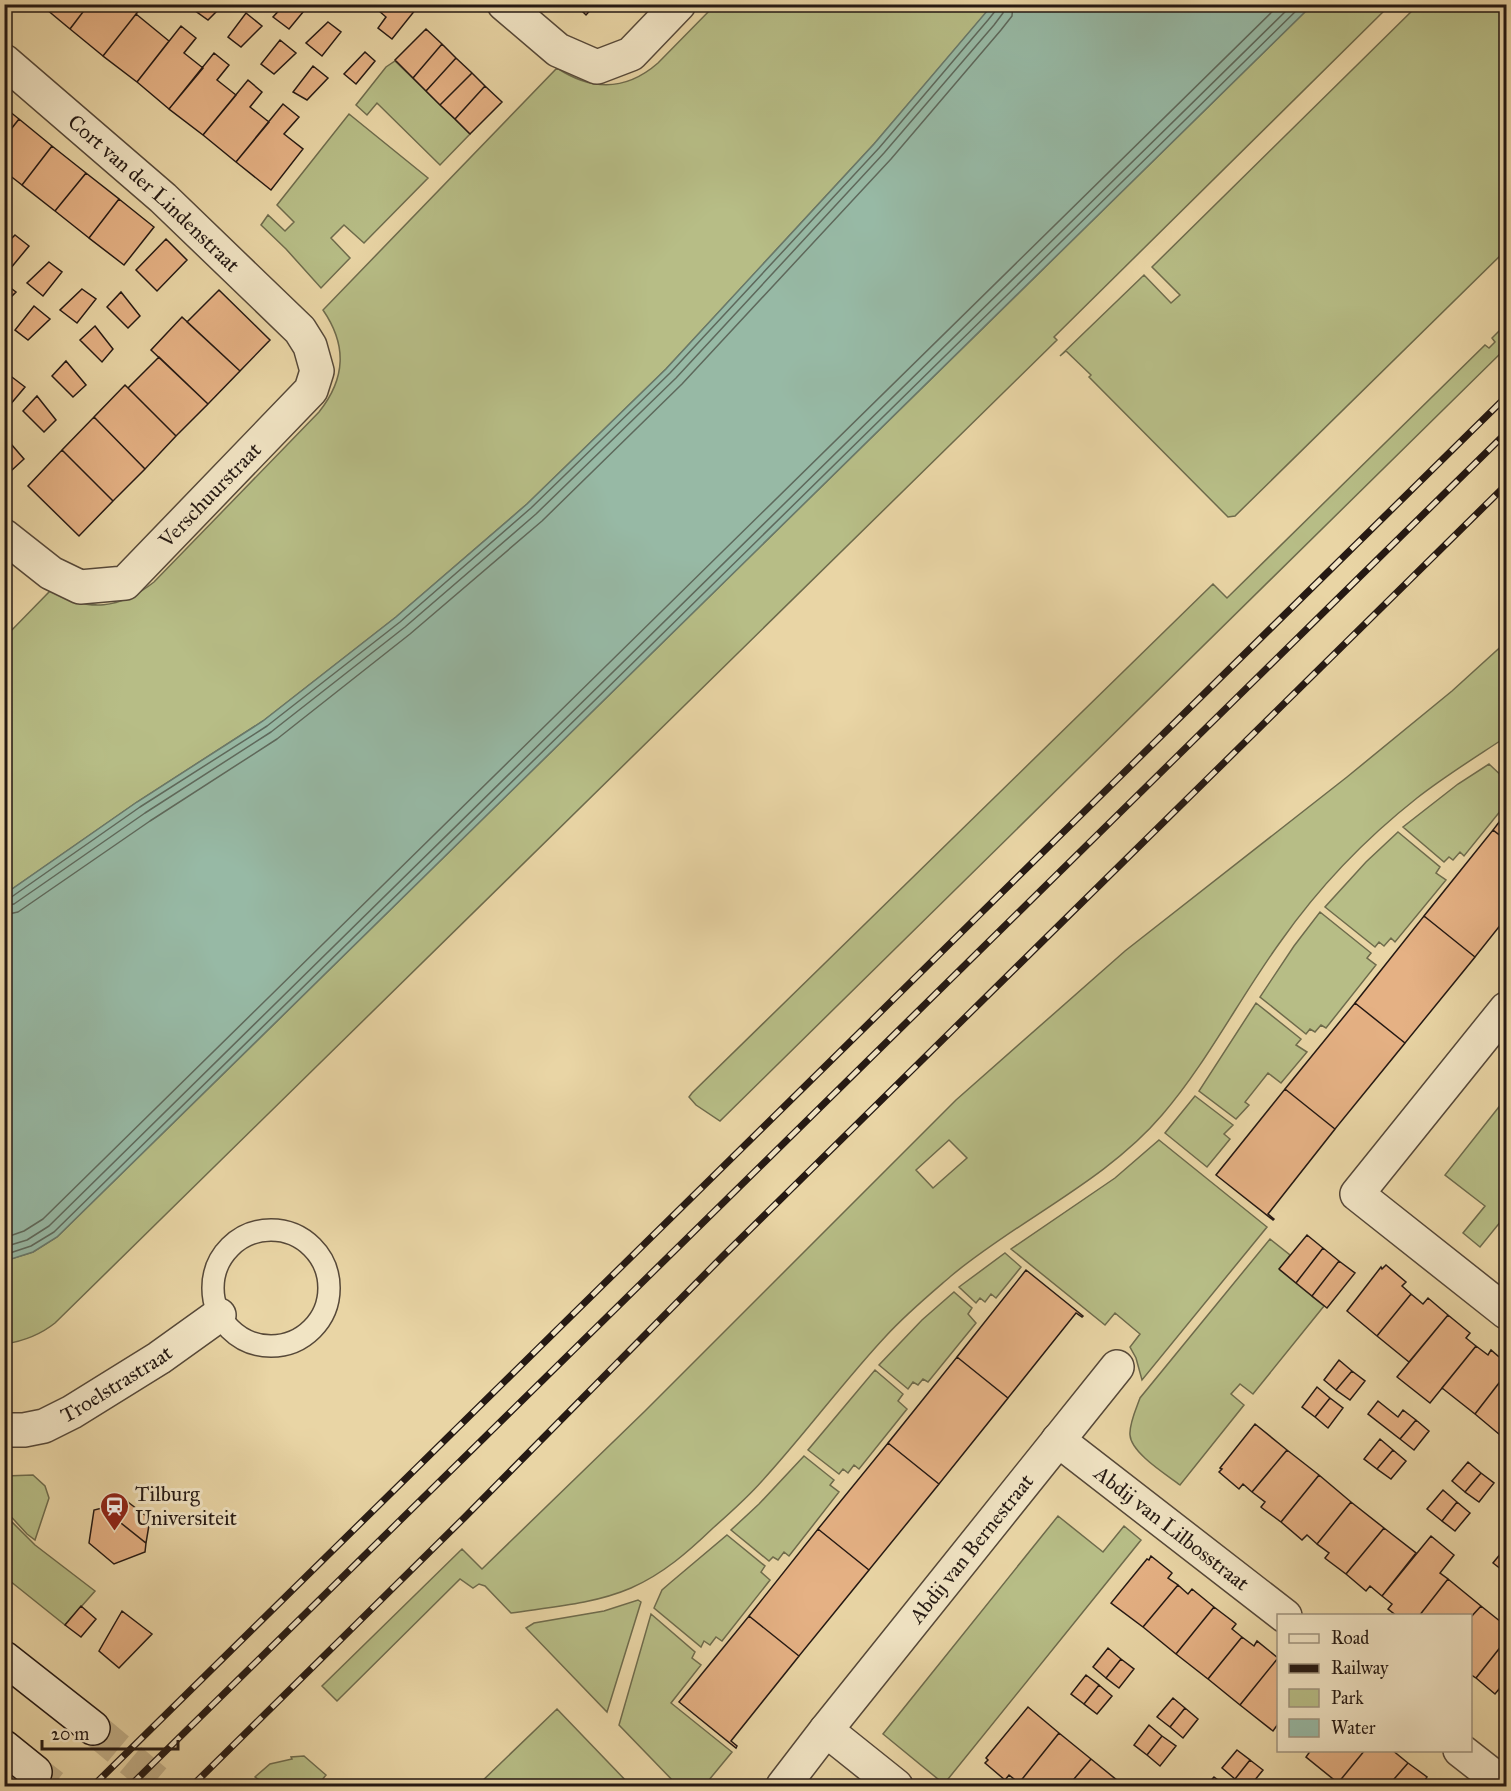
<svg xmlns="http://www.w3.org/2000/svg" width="1511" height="1791" font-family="'IM FELL Great Primer',serif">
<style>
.green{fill:#b7bd86;stroke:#6e6b4c;stroke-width:1.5;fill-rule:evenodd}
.water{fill:#97b9a5;stroke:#69796b;stroke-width:1.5}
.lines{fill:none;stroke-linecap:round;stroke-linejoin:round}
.shore{stroke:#5e695c;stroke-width:1.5}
.building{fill:#e5b184;stroke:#251913;stroke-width:1.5}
.secondary-tunnel{stroke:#c2af88;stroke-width:33;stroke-dasharray:33 16;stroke-linecap:butt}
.lane-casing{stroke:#564838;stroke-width:24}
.street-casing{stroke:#564838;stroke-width:36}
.secondary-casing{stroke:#251913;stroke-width:36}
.lane{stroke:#f1e4c4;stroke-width:21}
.street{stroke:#f1e4c4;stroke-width:33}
.secondary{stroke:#f1e4c4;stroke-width:33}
.rail-casing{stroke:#251913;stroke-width:7}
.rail{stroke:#f1e4c4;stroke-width:4.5;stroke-dasharray:14;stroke-linecap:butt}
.labels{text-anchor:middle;stroke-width:6;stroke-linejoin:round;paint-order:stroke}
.street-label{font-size:21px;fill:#251913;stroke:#f1e4c4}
.poi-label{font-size:21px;fill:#251913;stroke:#f1e4c4;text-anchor:start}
</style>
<rect width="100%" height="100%" fill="#e9d5a5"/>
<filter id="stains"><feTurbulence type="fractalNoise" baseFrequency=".00333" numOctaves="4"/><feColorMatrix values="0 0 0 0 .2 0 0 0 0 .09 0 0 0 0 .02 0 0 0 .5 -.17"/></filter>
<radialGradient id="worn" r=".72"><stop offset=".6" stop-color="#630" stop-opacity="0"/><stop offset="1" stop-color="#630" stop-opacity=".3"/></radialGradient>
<path class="green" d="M715,5H993L874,144L666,369L527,504L396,617L263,721L137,802L5,894V637L51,590C88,613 120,609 154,582L319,412C346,378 347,345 323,310L557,68C592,91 626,91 658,63Z
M1312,5H1390L1054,337L1057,340L55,1323C40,1335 24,1341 5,1344L4,1261L33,1252L57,1237Z
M1418,5H1506V250L1235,516L1228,517L1089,377L1091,375L1066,351L1060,356L1144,275L1171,303L1180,295L1152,267Z
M395,61L470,134L440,165L377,103L367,115L356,105L386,67Z
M349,114L428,178L364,243L344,225L331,238L350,258L321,288L286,249L261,225L268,215L285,231L294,222L277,205Z
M1506,324V348L720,1121L696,1105L689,1097L692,1093L1213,584L1227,598L1485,345L1489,348L1495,342L1492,338Z
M1506,642V737C1476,757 1445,776 1417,798C1365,839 1319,887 1281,941C1240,997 1207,1063 1162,1115C1106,1181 1018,1220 951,1276C929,1295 906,1314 886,1336C843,1382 805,1434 762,1481C747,1498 730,1513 713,1528C688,1552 663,1574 631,1588C594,1604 551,1607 511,1613L485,1586L479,1584L473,1588L460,1579L337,1701L322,1686L462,1549L482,1569L645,1411L956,1100L1125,951L1347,777L1452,691ZM949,1140L967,1158L933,1188L916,1170Z
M1489,764L1506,780L1505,787L1506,789V804L1464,856L1460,852L1453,860L1449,857L1444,862L1403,827L1458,784Z
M1398,832L1440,867L1436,873L1446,880L1395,942L1391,938L1384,946L1379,942L1375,947L1325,907L1366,862Z
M1320,912L1371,953L1367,958L1376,965L1326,1028L1321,1025L1315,1032L1310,1029L1306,1034L1260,997L1294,946Z
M1256,1003L1301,1039L1296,1045L1307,1052L1281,1083L1268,1073L1245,1102L1249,1105L1236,1119L1199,1091Z
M1195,1096L1233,1125L1224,1134L1230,1139L1207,1167L1165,1133Z
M1506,1098V1215L1480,1247L1463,1233L1485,1206L1445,1175Z
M1159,1140L1267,1227L1142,1380L1136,1358L1130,1347L1140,1334L1115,1313L1105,1325L1011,1249L1115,1178Z
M1270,1239L1290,1255L1280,1270L1324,1306L1253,1394L1240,1384L1231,1394L1244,1405L1180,1485C1167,1475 1131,1453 1130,1435C1129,1424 1136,1409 1140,1398Z
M1005,1253L1021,1267L996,1298L991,1294L985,1302L980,1298L976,1303L959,1287Z
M954,1292L972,1308L968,1314L976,1323L928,1382L923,1379L918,1385L913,1382L908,1389L879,1365L922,1320Z
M875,1370L903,1394L898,1401L907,1409L859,1469L854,1465L848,1473L843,1469L839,1474L808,1450Z
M804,1456L834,1480L830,1485L839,1492L789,1556L784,1552L778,1560L773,1557L769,1561L731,1530L759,1504Z
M33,1475L45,1486L49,1498L35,1540L27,1534L4,1509L5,1476Z
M4,1514L35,1545L95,1591L65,1625L5,1577Z
M1058,1516L1103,1552L1124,1526L1141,1540L944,1784L883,1734Z
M727,1535L765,1566L761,1572L770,1580L722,1641L716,1637L710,1645L704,1641L701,1647L654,1608L662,1590L670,1583Z
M638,1600L641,1602L607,1712L526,1628L534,1623L604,1611Z
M651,1614L695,1652L692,1658L701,1665L671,1703L732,1752L704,1786H678L619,1725Z
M557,1709L631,1786H477Z
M304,1756L326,1775L317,1786H268L255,1777L270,1764L292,1759L291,1757Z"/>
<path class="water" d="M993,4L1312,5L57,1237L33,1252L5,1261V894L137,802L263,721L396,617L527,504L666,369L874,144Z"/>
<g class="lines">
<path class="shore" d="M4,899L10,898L140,807L267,726L400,622L531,508L670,373L879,148L988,20L996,10L997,4
M4,906L14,904L145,813L271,732L405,627L536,514L676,378L884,153L994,25L1003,13L1004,4
M4,915L18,912L150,821L277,739L410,634L542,521L682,384L891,159L1001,30L1012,16L1013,4
M4,1238L24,1231L43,1219L1280,4
M4,1247L27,1240L49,1226L1293,4
M4,1255L31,1246L54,1232L1303,4"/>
</g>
<path class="building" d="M40,4H89L70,29Z
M89,4H144L103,56L70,29Z
M199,4H224L208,20L194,10Z
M285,4H306L308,6L289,29L273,17Z
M371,4H420L392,39L378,28L386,17Z
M575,4H596L586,15Z
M246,13L262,26L241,47L228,37Z
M136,14L169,41L137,82L103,56Z
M328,22L341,32L322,56L306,43Z
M181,26L196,38L184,53L203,68L169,109L137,82Z
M426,29L442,44L413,78L395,60Z
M280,40L296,53L274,74L261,64Z
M442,44L456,58L426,91L413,78Z
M365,52L375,61L356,84L344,74Z
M214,53L229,65L217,80L236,95L203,135L169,109Z
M456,58L472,73L440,105L426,91Z
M313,66L328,78L307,100L293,92Z
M472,73L485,86L455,119L440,105Z
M248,80L262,92L250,107L269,122L236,162L203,135Z
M485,86L502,102L470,134L455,119Z
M283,104L299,117L284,134L303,149L271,190L236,162Z
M4,107L19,119L4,138Z
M19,119L52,146L22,185L4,171V138Z
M52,146L86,173L55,211L22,185Z
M86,173L119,199L89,238L55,211Z
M119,199L154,227L124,265L89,238Z
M15,235L29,246L10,269L4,265V246Z
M166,239L187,260L157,291L136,270Z
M49,262L62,272L43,296L27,283Z
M4,283L16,292L4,304Z
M82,289L96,299L77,323L60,310Z
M219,290L270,340L240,371L187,322Z
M121,292L140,316L128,328L107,307Z
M34,306L50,319L28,340L15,330Z
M182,317L240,371L208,404L151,350Z
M95,326L113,349L102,362L80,340Z
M159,357L208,404L176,436L128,388Z
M66,361L86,385L73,397L52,376Z
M4,371L25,387L4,412Z
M125,385L176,436L145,469L94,417Z
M37,396L56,420L44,432L23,411Z
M94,417L145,469L113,501L62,450Z
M5,437L24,459L12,470L4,463Z
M62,450L113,501L79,536L28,486Z
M1506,813V840L1493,830Z
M1493,830L1506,840V918L1475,957L1424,916Z
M1424,916L1475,957L1405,1043L1355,1003Z
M1355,1003L1405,1043L1335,1129L1285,1089Z
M1285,1089L1335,1129L1268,1214L1274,1219L1273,1220L1216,1175Z
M1307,1235L1323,1248L1296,1283L1279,1269Z
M1323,1248L1339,1261L1312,1296L1296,1283Z
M1339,1261L1355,1273L1327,1308L1312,1296Z
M1386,1265L1406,1282L1402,1286L1411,1294L1377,1336L1347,1311L1381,1267L1382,1269Z
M1026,1270L1083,1316L1082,1317L1076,1313L1008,1398L957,1357Z
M1411,1294L1423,1304L1428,1298L1448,1315L1409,1362L1377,1336Z
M1448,1315L1470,1333L1466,1338L1476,1346L1430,1403L1397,1377Z
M1476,1346L1488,1355L1491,1350L1506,1363V1374L1475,1414L1442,1388Z
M957,1357L1008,1398L939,1484L888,1443Z
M1339,1360L1352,1371L1336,1390L1324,1380Z
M1352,1371L1365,1381L1350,1400L1336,1390Z
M1506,1374V1440L1475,1414Z
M1317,1387L1330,1398L1315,1417L1302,1407Z
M1330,1398L1343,1408L1328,1428L1315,1417Z
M1378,1401L1398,1417L1403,1410L1416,1420L1400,1439L1368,1414Z
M1416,1420L1429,1431L1414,1450L1400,1439Z
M1255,1424L1287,1450L1252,1492L1243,1484L1239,1489L1219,1472L1222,1469L1220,1468Z
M1380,1439L1393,1450L1377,1469L1364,1459Z
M888,1443L939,1484L869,1570L818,1529Z
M1287,1450L1319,1475L1281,1522L1262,1508L1261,1507L1265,1502L1252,1492Z
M1393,1450L1406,1461L1391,1479L1377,1469Z
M1468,1462L1481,1473L1465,1492L1452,1481Z
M1481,1473L1494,1483L1479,1502L1465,1492Z
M1319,1475L1351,1502L1317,1544L1307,1535L1302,1540L1281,1522Z
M1443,1490L1457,1502L1442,1521L1427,1509Z
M124,1499L150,1519L146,1543L102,1508Z
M1351,1502L1384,1528L1346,1574L1326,1559L1325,1558L1329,1553L1317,1544Z
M1457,1502L1470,1513L1455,1531L1442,1521Z
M102,1508L146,1543L145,1552L114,1564L89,1543L94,1510Z
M1384,1528L1416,1553L1382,1596L1370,1586L1366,1591L1346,1574Z
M818,1529L869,1570L799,1656L749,1616Z
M1431,1536L1454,1555L1440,1573L1448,1579L1419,1616H1397L1388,1609L1392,1604L1382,1596Z
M1506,1547V1573L1493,1563Z
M1151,1556L1171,1572L1172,1573L1168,1578L1178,1585L1143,1627L1111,1603L1147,1559L1149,1560Z
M1448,1579L1481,1606L1470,1618V1616H1419Z
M1178,1585L1188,1594L1192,1589L1214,1607L1176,1654L1143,1627Z
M81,1606L96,1619L81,1637L65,1625Z
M1481,1606L1506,1626V1640L1476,1678L1470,1674V1618Z
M1214,1607L1235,1623L1236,1624L1232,1629L1242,1637L1208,1679L1176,1654Z
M122,1611L152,1634L119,1668L99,1651Z
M749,1616L799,1656L731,1741L737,1746L736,1748L679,1702Z
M1242,1637L1254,1646L1257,1641L1278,1658L1240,1705L1208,1679Z
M1506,1640V1695L1499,1689L1495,1694L1476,1678Z
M1108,1648L1121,1659L1106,1678L1093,1667Z
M1278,1658V1724L1273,1731L1240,1705Z
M1121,1659L1134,1669L1119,1688L1106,1678Z
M1086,1675L1099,1685L1084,1704L1071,1694Z
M1099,1685L1112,1696L1097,1714L1084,1704Z
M1173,1698L1185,1708L1170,1727L1157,1717Z
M1028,1707L1059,1733L1019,1783L1009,1775L1005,1780L985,1763L988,1760L986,1758Z
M1185,1708L1198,1719L1183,1738L1170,1727Z
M1149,1725L1162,1736L1147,1755L1134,1745Z
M1059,1733L1091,1759L1068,1786H1023L1019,1783Z
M1162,1736L1176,1746L1160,1766L1147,1755Z
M1237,1750L1250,1760L1235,1779L1222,1768Z
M1311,1750H1365L1338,1783L1306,1757Z
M1365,1750H1392L1408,1763L1388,1786H1342L1338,1783Z
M1091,1759L1123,1785L1121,1786H1068Z
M1250,1760L1263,1770L1250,1786H1244L1235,1779Z
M1408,1763L1427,1777L1423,1783L1428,1786H1388Z
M1214,1777L1226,1786H1206Z"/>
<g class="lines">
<path class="secondary-tunnel" d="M93,1728L162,1786
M35,1772L53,1786"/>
<defs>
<path id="lane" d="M213 1288a58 58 0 1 1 116 0a58 58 0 1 1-116 0Z"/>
<g id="street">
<path d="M504,4L558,50L597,67L631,54L679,4"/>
<path id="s1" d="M4,61L163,198L300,330L310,346L317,371L311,390L125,583L80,587L51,573L4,536"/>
<path d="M1506,1009L1357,1194L1506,1312"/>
<path id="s2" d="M4,1430H24L44,1426L72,1412L159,1358L219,1315"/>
<path id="s3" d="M1058,1440L1285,1616"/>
<path d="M826,1730L896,1786"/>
<path d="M1460,1750L1506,1786"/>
<path id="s4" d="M783,1786L826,1730L1117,1367"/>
</g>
<path id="secondary" d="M4,1658L93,1728
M4,1747L35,1772"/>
</defs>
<use href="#lane" class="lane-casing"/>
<use href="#street" class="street-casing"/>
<use href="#secondary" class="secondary-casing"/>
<use href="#lane" class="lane"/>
<use href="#street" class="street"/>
<use href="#secondary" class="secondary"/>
<defs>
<path id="rail" d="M93,1786L1506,397
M130,1786L1506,433
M192,1786L465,1517L723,1256L1506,485"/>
</defs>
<use href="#rail" class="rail-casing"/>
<use href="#rail" class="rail"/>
</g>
<defs>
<symbol id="station-pin" viewBox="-11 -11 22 30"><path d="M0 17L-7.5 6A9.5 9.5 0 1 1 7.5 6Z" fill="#8f2418" stroke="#f1e4c4"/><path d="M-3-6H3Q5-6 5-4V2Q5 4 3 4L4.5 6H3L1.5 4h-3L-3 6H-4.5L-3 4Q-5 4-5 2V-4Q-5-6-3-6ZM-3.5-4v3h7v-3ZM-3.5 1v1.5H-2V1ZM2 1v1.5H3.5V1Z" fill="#fff"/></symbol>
</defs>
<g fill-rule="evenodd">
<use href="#station-pin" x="98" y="1490" width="33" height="45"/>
</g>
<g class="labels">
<g class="street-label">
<text dy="7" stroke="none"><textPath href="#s1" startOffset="200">Cort van der Lindenstraat</textPath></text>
<text transform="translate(210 495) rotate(-46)" y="7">Verschuurstraat</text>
<text dy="7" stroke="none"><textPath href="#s2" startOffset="124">Troelstrastraat</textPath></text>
<text dy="7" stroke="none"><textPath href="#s3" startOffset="144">Abdij van Lilbosstraat</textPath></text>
<text dy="7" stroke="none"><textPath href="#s4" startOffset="303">Abdij van Bernestraat</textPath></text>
</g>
<g class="poi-label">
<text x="135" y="1501">Tilburg<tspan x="135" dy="24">Universiteit</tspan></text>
</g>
</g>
<rect width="1511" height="1791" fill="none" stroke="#e9d5a5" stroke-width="24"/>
<rect x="6" y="6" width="1499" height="1779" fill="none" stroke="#251913" stroke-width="3"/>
<rect x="12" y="12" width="1487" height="1767" fill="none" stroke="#251913" stroke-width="1.5"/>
<rect x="1277" y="1614" width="195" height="138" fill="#f1e4c4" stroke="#9f937d" stroke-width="1.5"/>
<rect x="1289" y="1634" width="30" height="9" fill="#f1e4c4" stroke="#9f937d" stroke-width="1.5"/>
<text x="1331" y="1644" font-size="18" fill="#251913">Road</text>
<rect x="1289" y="1664" width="30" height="9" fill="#251913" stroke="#9f937d" stroke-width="1.5"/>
<text x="1331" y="1674" font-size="18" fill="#251913">Railway</text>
<rect x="1289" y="1689" width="30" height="18" fill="#b7bd86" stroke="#9f937d" stroke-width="1.5"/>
<text x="1331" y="1704" font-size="18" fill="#251913">Park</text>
<rect x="1289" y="1719" width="30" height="18" fill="#97b9a5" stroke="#9f937d" stroke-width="1.5"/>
<text x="1331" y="1734" font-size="18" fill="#251913">Water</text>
<path d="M42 1740v9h136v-9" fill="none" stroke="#251913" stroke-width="3"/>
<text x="51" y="1740" font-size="18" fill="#251913" stroke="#f1e4c4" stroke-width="4.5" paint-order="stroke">20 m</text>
<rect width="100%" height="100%" filter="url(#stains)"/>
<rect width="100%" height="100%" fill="url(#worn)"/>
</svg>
